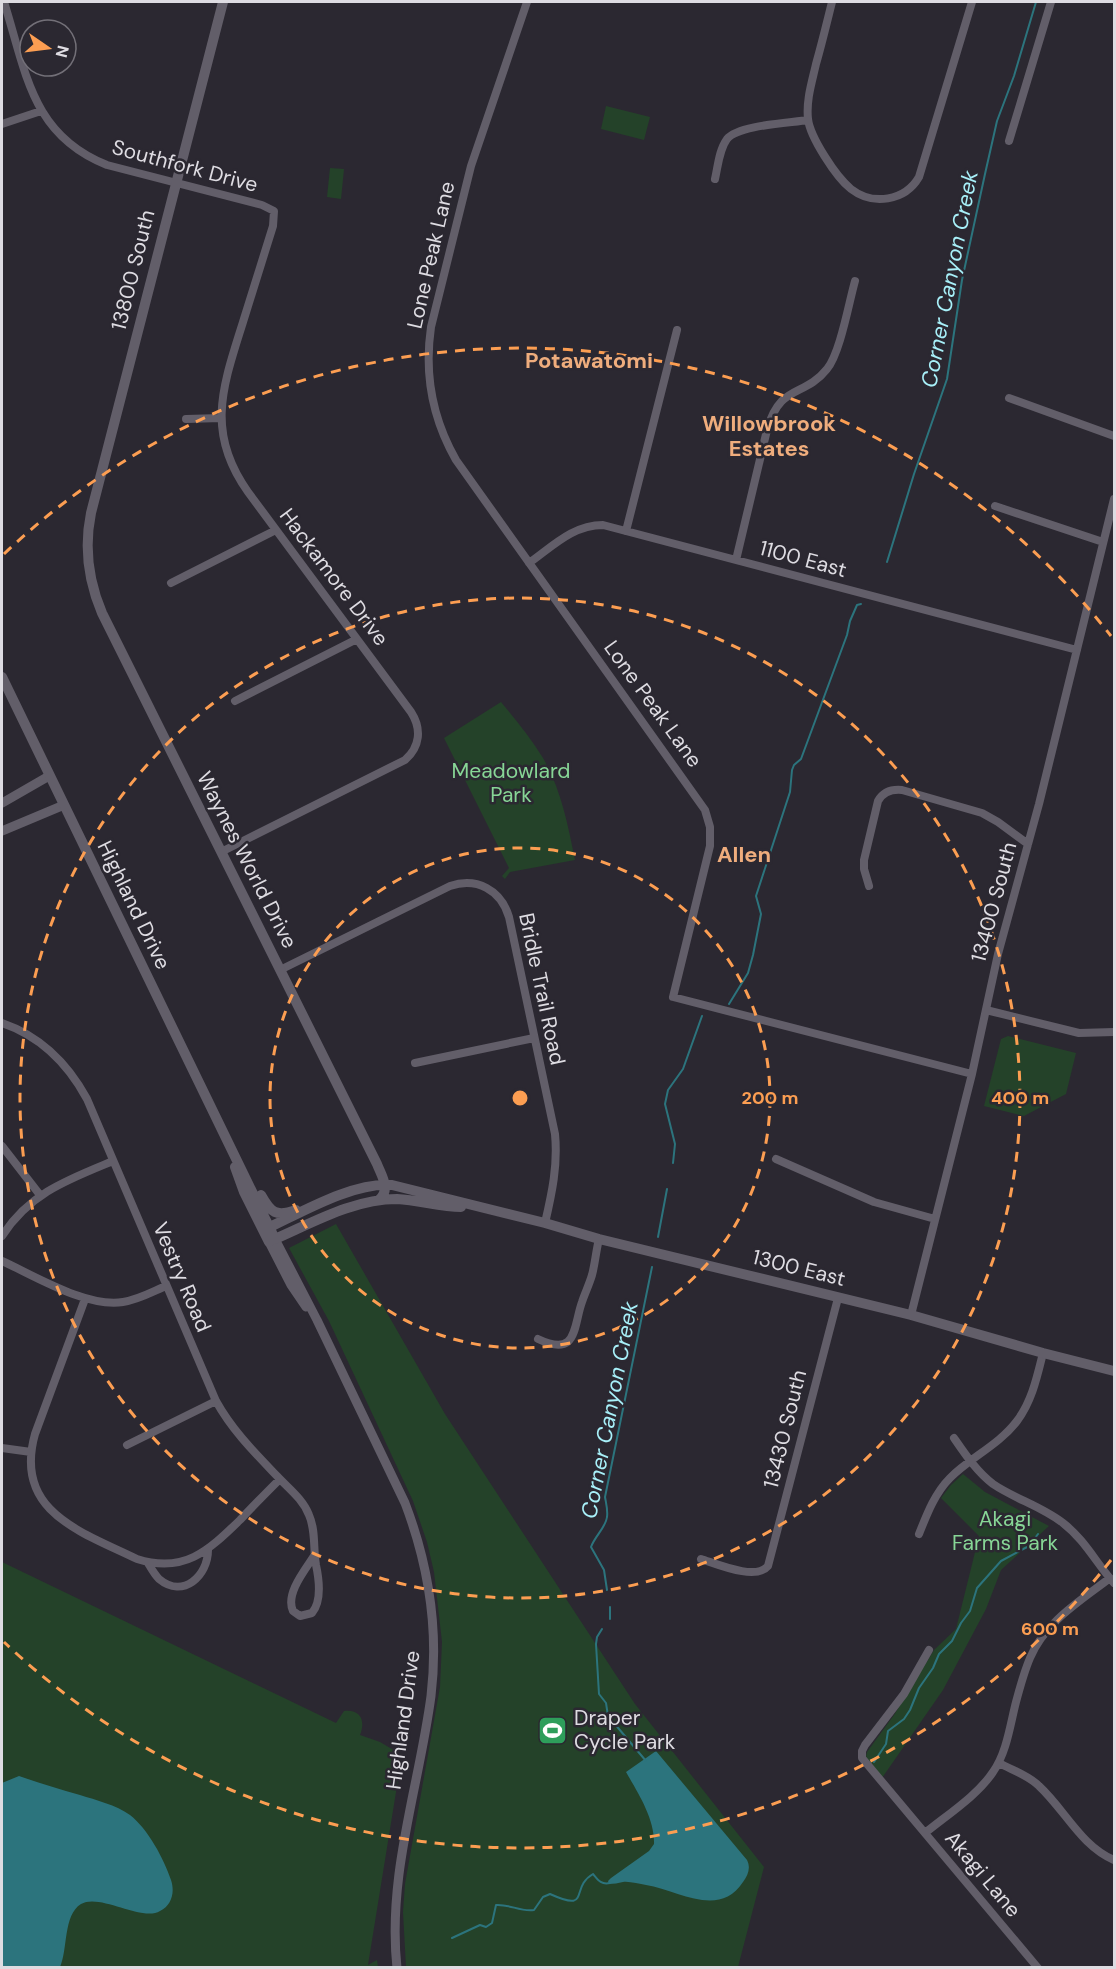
<svg xmlns="http://www.w3.org/2000/svg" width="1116" height="1969" font-family="'DM Sans',sans-serif">
<style>
.green{fill:#244229}
.water{fill:#2c747d}
.lines{fill:none;stroke-linecap:round;stroke-linejoin:round}
.stream{stroke:#2c747d;stroke-width:2}
.minor{stroke:#625e69;stroke-width:8}
.tertiary{stroke:#625e69;stroke-width:9}
.secondary{stroke:#625e69;stroke-width:10}
.ring{fill:none;stroke:#fc9e52;stroke-width:3;stroke-dasharray:10 8}
.labels{text-anchor:middle;stroke-width:5;stroke-linejoin:round;paint-order:stroke}
.street-label{font-size:21px;fill:#dedce2;stroke:#2b2831}
.park-label{font-size:21px;fill:#87d696;stroke:#2b2831}
.poi-label{font-size:21px;fill:#dedce2;stroke:#2b2831;text-anchor:start}
.water-label{font-size:22px;font-style:italic;fill:#a8f0f9;stroke:#2b2831}
.neighbourhood-label{font-size:22px;font-weight:bold;fill:#efad7d;stroke:#2b2831}
.centre{fill:#fc9e52;stroke:#2b2831;stroke-width:3}
.ring-label{font-size:18px;text-anchor:middle;font-weight:bold;fill:#fc9e52;stroke:#2b2831;stroke-width:5;stroke-linejoin:round;paint-order:stroke}
</style>
<rect width="100%" height="100%" fill="#2b2831"/>
<path class="green" d="M606,106L650,117L644,140L601,129Z
M330,168L344,169L341,199L327,197Z
M501,702C516,720 531,738 543,758C561,789 568,825 575,860L510,872L505,879L502,876L509,868L444,738Z
M1008,1036L1076,1053L1066,1094L1024,1116L984,1106L1001,1039Z
M336,1224L445,1414L635,1704L764,1867L738,1967H406L403,1912L405,1884L440,1687L442,1642L434,1572L427,1542L413,1501L329,1321L289,1248Z
M963,1474L985,1492L1049,1526L1001,1570L986,1609L943,1690L882,1778L866,1757L867,1752L894,1715L934,1650L956,1629L979,1536L941,1498L951,1485Z
M2,1562L336,1723L344,1711C360,1709 366,1720 360,1735L380,1742L402,1755L368,1965L377,1960L378,1967H2Z"/>
<path class="water" d="M656,1751L747,1860C751,1868 748,1875 743,1882C719,1919 678,1890 646,1885C639,1884 629,1881 623,1882C618,1883 614,1884 609,1884L608,1881L611,1878L649,1851L654,1844C655,1819 638,1793 626,1772Z
M19,1776C39,1783 59,1789 80,1795C96,1800 116,1805 130,1815C148,1829 164,1859 171,1880C175,1892 172,1905 160,1911C142,1922 100,1893 81,1904C63,1915 68,1950 60,1967H2V1783Z"/>
<g class="lines">
<path class="stream" d="M887,562L914,474L947,379L962,280L985,174L997,121L1014,76L1036,2
M729,1004L748,973L753,955L761,914L756,896L790,792L792,770L794,765L801,759L847,635L850,621L857,605L861,604
M673,1163L675,1144L665,1104L668,1090L683,1069L702,1016
M658,1237L667,1189
M607,1590L604,1570L591,1547C595,1536 606,1527 607,1517C608,1510 606,1503 605,1497L652,1267
M610,1607V1619
M602,1629L597,1637L596,1644L599,1694L606,1703L608,1716L646,1761
M874,1762L886,1744L888,1731L904,1719L910,1710L919,1688L933,1668L939,1654L952,1641L961,1623L970,1611L977,1588L1001,1561L1029,1546L1038,1534
M452,1938L480,1925L486,1927L492,1923L496,1905C510,1904 520,1912 534,1910L543,1897L550,1894C592,1913 569,1888 593,1874C598,1880 601,1885 610,1883"/>
<path class="minor" d="M4,2C26,71 31,135 107,165L262,205L274,211L273,226C263,258 253,290 243,322C223,386 205,432 248,492L411,712C422,729 420,747 405,760L221,852
M527,2L471,166L431,327C424,375 432,418 456,460L705,810L710,827V846L673,997L972,1074
M832,2C827,22 822,43 816,64C812,82 806,100 808,119C810,137 836,177 851,189C873,206 905,201 919,177L972,2
M2,124L41,111
M1009,141L1051,2
M715,179C718,166 719,150 727,139C738,125 790,123 808,120
M1009,398L1114,436
M186,419L221,418
M995,506L1103,542
M626,531L677,330
M736,560L767,430C780,383 804,398 827,369C840,354 849,302 855,281
M529,563C553,546 573,525 603,525L1077,650
M171,583L276,530
M235,701L357,639
M869,886L864,869V860L878,801C883,792 891,789 902,790L982,813L998,822L1028,844
M280,970L450,886C477,877 501,890 509,917L555,1134C558,1165 552,1193 545,1223
M986,1010L1079,1033L1114,1032
M2,1023C40,1036 68,1064 87,1099L216,1401C232,1430 254,1452 277,1476C288,1488 303,1499 309,1515C316,1531 313,1548 316,1565C319,1579 322,1601 312,1613L300,1616L293,1611C285,1594 305,1570 314,1556
M415,1063L534,1038
M2,1146L40,1195
M776,1159L874,1202L935,1219
M2,1236C30,1193 67,1180 113,1161
M2,1261C35,1276 87,1308 123,1302C138,1300 152,1292 166,1286
M85,1299L35,1434C13,1512 82,1532 137,1559C184,1574 208,1551 240,1520C253,1506 266,1493 280,1479
M911,1315L972,1074L998,954L1039,804L1114,499
M538,1339C578,1358 573,1327 582,1302C585,1293 589,1285 592,1275C595,1264 596,1251 599,1239
M954,1438C965,1454 977,1472 993,1484C1015,1499 1041,1506 1063,1523C1085,1540 1096,1563 1114,1583
M127,1445L216,1401
M2,1448L31,1452
M919,1534C927,1514 935,1493 950,1478C971,1457 999,1445 1017,1421C1032,1401 1037,1377 1043,1353
M701,1559C717,1564 756,1581 768,1566L838,1298
M148,1563C151,1568 154,1574 159,1579C183,1599 208,1576 208,1550
M929,1650L904,1694L865,1745L862,1751V1758L1038,1968
M999,1763C1012,1770 1028,1775 1039,1786C1065,1810 1081,1846 1114,1860
M925,1833C947,1815 978,1795 993,1772C1007,1752 1010,1725 1016,1702C1020,1687 1024,1672 1030,1658C1045,1622 1080,1601 1110,1578"/>
<path class="tertiary" d="M2,803L49,776
M2,831L64,805
M275,1239L317,1320L405,1503C429,1566 439,1629 431,1696C419,1787 387,1875 397,1968
M269,1242L291,1285L306,1307"/>
<path class="secondary" d="M223,2L91,513C84,547 88,580 102,613L377,1164C382,1177 391,1189 379,1200
M2,677L275,1239C314,1222 354,1199 397,1199C419,1200 440,1207 461,1207
M235,1167L244,1192L269,1242
M261,1195C271,1213 276,1217 296,1210
M270,1227C304,1211 354,1182 392,1185L545,1223L599,1239L911,1315L1043,1353L1114,1371"/>
</g>
<g class="ring">
<circle cx="520" cy="1098" r="250"/>
<circle cx="520" cy="1098" r="500"/>
<path d="M1111 1560A750 750 0 0 1 4 1642M4 554A750 750 0 0 1 1111 636"/>
</g>
<defs>
<symbol id="stadium-square" viewBox="-11 -11 22 22"><rect x="-9" y="-9" width="18" height="18" rx="4" fill="#2e9e5b" stroke="#2b2831"/><path d="M0-5a6.5 5 0 1 0 0 10a6.5 5 0 1 0 0-10ZM-3.5-1.8h7v3.6h-7Z" fill="#fff"/></symbol>
</defs>
<g fill-rule="evenodd">
<use href="#stadium-square" x="536" y="1714" width="33" height="33"/>
</g>
<g class="labels">
<g class="street-label">
<text transform="translate(185 166) rotate(15)" y="7">Southfork Drive</text>
<text transform="translate(431 255) rotate(-77)" y="7">Lone Peak Lane</text>
<text transform="translate(133 270) rotate(-76)" y="7">13800 South</text>
<text transform="translate(803 559) rotate(15)" y="7">1100 East</text>
<text transform="translate(334 577) rotate(53)" y="7">Hackamore Drive</text>
<text transform="translate(653 704) rotate(54)" y="7">Lone Peak Lane</text>
<text transform="translate(247 860) rotate(63)" y="7">Waynes World Drive</text>
<text transform="translate(994 902) rotate(-75)" y="7">13400 South</text>
<text transform="translate(134 905) rotate(64)" y="7">Highland Drive</text>
<text transform="translate(542 989) rotate(78)" y="7">Bridle Trail Road</text>
<text transform="translate(799 1268) rotate(14)" y="7">1300 East</text>
<text transform="translate(182 1277) rotate(67)" y="7">Vestry Road</text>
<text transform="translate(785 1429) rotate(-76)" y="7">13430 South</text>
<text transform="translate(403 1720) rotate(-82)" y="7">Highland Drive</text>
<text transform="translate(983 1874) rotate(50)" y="7">Akagi Lane</text>
</g>
<g class="park-label">
<text x="511" y="778">Meadowlard<tspan x="511" dy="24">Park</tspan></text>
<text x="1005" y="1526">Akagi<tspan x="1005" dy="24">Farms Park</tspan></text>
</g>
<g class="poi-label">
<text x="574" y="1725">Draper<tspan x="574" dy="24">Cycle Park</tspan></text>
</g>
<g class="water-label">
<text transform="translate(949 279) rotate(-79)" y="8">Corner Canyon Creek</text>
<text transform="translate(609 1410) rotate(-79)" y="8">Corner Canyon Creek</text>
</g>
<g class="neighbourhood-label">
<text x="589" y="368">Potawatomi</text>
<text x="769" y="431">Willowbrook<tspan x="769" dy="25">Estates</tspan></text>
<text x="744" y="862">Allen</text>
</g>
</g>
<circle cx="520" cy="1098" r="9" class="centre"/>
<g class="ring-label">
<text x="770" y="1104">200 m</text>
<text x="1020" y="1104">400 m</text>
<text x="1050" y="1635">600 m</text>
</g>
<rect width="1116" height="1969" fill="none" stroke="#dedce2" stroke-width="6"/>
<g transform="translate(48 48) rotate(104)"><circle r="28" fill="#2b2831" stroke="#737078" stroke-width="1.5"/>
<path d="M0-4.5L10 22L0 15L-10 22Z" fill="#fc9e52"/>
<text y="-9" font-size="16" font-weight="bold" text-anchor="middle" fill="#dedce2">N</text>
</g>
</svg>
